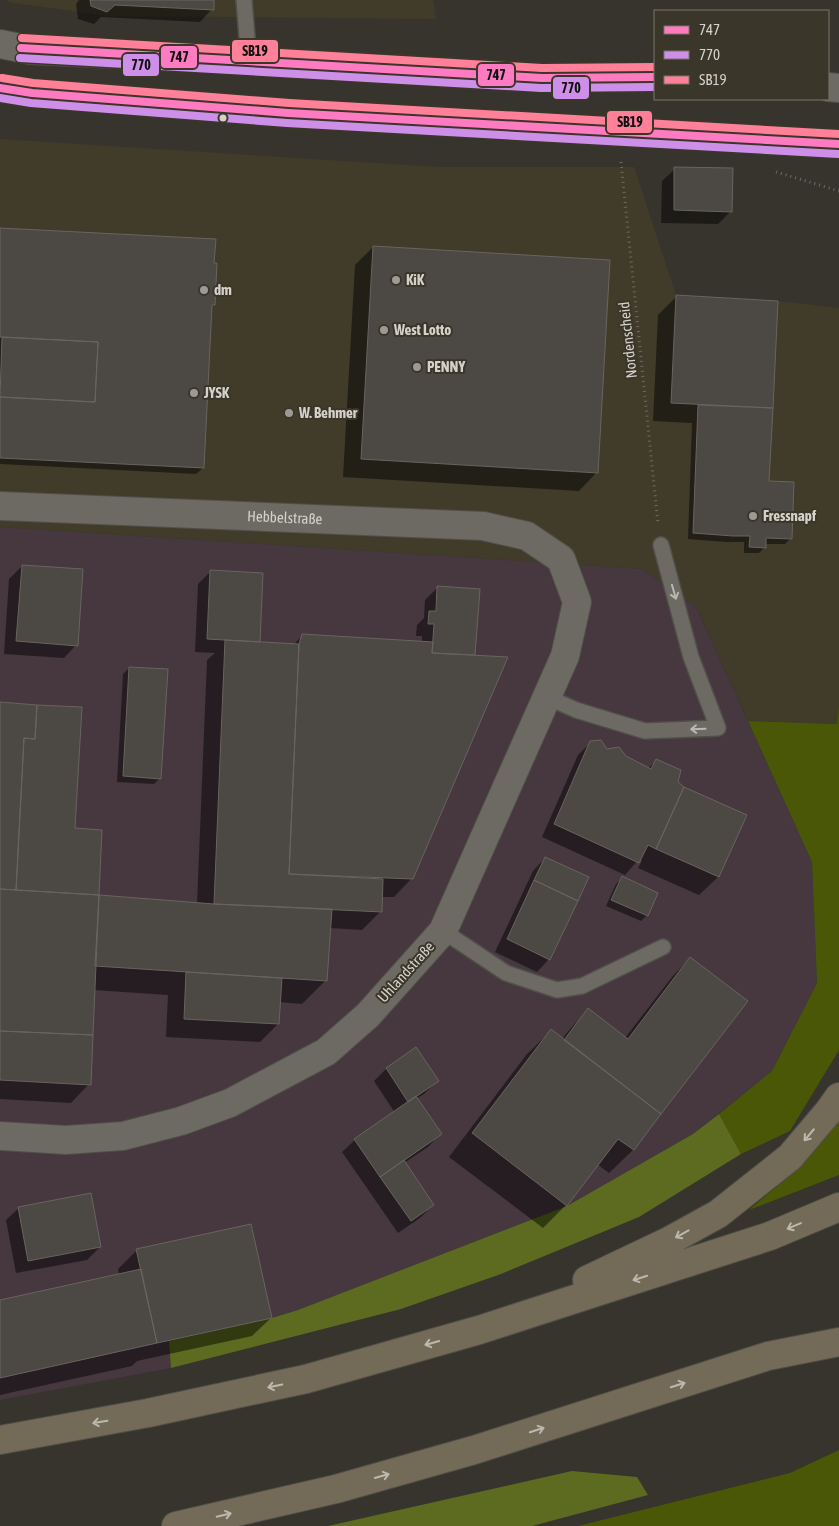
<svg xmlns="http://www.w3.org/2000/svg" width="839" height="1526" font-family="'Asap Condensed',sans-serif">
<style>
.built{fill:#413b2a}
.industrial{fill:#47373f}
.green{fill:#4a5706}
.forest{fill:#5d6b21}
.shadow{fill:#0007}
.building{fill:#4c4844;stroke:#696460}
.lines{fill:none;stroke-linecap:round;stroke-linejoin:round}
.lane-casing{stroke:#514f4a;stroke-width:18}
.street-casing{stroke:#514f4a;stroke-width:30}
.secondary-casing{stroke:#514f4a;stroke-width:30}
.highway-casing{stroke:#514f4a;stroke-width:30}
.path{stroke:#6d6b67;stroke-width:3;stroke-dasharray:1 4;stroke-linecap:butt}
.lane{stroke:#6c6a63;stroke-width:15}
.street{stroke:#6c6a63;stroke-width:28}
.secondary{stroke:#6c6a63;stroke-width:28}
.highway{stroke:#736b58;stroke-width:28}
.bus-1-casing{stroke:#3a3629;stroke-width:11}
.bus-2-casing{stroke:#3a3629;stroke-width:11}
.bus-3-casing{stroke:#3a3629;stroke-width:11}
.bus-1{stroke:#fe7ac1;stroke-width:8}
.bus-2{stroke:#ce8fe9;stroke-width:8}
.bus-3{stroke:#ff8098;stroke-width:8}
.oneway{stroke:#bab7b0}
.oneway2{stroke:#bcb8ae}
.bus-dot{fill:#d4d1ca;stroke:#3a3629;stroke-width:2}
.poi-dot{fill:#9d9a93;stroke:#3a3629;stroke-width:2}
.labels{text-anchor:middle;stroke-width:4;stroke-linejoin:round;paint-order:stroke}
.poi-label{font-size:15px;font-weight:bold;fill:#d4d1ca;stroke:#3a3629;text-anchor:start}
.street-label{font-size:15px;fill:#d4d1ca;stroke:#3a3629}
.line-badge{stroke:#3a3629;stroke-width:2}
.pale-badge-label{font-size:14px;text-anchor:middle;font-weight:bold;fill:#111}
</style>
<rect width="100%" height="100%" fill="#36342d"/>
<path class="built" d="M8,0H433L436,19L107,16L8,2Z
M0,139L438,167H634L676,295L778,301L839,308V711L837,724L748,721L696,607L642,569L0,527Z"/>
<path class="industrial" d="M0,527L642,569L696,607L812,862L817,983L772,1071L693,1134L567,1206L298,1310L272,1318L169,1340L171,1368L0,1400Z"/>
<path class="green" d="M839,708V1050L790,1131L741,1154L719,1114L772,1071L817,983L812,862L748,721L837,724Z
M839,1115V1175L749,1210L803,1164Z
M839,1450V1526H578L790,1473Z"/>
<path class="forest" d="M719,1114L741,1154L639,1217L501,1274L401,1309L171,1368L169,1341L272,1318L298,1310L567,1206L693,1134Z
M572,1471L637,1477L648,1495L532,1526H328Z"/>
<path class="shadow" d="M79,0H213L212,9L200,22L101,17L94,24L78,19L76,4Z
M675,169L731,211L718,224L661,223L662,181Z
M0,229L213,264L214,305L210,308L203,468L196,474L0,464Z
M373,247L597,472L579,491L343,477L355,265Z
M677,296L777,302L768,482L791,538L785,544H765V547L759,553H744V542H726L688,539L692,423L653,421L658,315Z
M22,566L76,645L64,658L4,654L9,579Z
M211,571L259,643L293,645L303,635L422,642V636H416L417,625L424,618L425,600L438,587L478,590L474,656L412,878L394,897H381V911L362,930L329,928L326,980L302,1004L279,1002L278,1024L260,1042L166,1037L168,995L93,990L89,1084L71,1103L0,1099V703L74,830L96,897L197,904L207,660L215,653L195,652L198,584Z
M129,668L160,778L154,784L117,782L123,674Z
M591,742L648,769L656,761L683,788L745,816L718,877L699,895L638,868L642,861L639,859L625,875L542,837L578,755Z
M545,858L549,959L537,972L495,952L533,871Z
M622,878L647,915L641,921L606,906L616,884Z
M690,958L746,1001L633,1150L609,1173L597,1164L566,1205L543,1228L449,1157L527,1054L551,1031L562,1039L570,1029L588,1010L625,1038L672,977Z
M415,1049L437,1081L424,1094L416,1099L440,1134L428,1147L404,1163L433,1205L420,1218L398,1233L342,1152L355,1140L395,1113L374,1081L386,1069Z
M19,1208L100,1247L87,1260L16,1273L6,1220Z
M137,1250L271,1318L252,1336L137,1361L132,1366L0,1395V1301L119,1275L118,1269Z"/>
<path class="building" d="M90,0H214V10L115,5L107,12L91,6Z
M674,167L733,168L732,212L674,210Z
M0,228L216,239L214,263H217L215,305H212L204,468L0,458V397L95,402L98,342L0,337Z
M373,246L610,260L598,473L361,459Z
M676,295L778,301L773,408L671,403Z
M2,337L98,342L95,402L0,397Z
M698,405L773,408L769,481L794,482L792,539L766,538V548L749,547L750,536H733L693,533Z
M22,565L83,569L78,646L16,641Z
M210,570L263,573L260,642L207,639Z
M437,586L480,589L475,655L432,653L434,624H428L429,611H436Z
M302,634L433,642L432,653L508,657L413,879L289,874L299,644Z
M225,640L299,644L289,874L383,879L382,912L214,904Z
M129,667L168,669L161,779L123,776Z
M0,702L37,705L35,739L24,738L16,890L0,889Z
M37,705L82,707L75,828L102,830L99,895L16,890L24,738L35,739Z
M601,740L607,749L619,747L626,756L651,769L656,759L681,770L678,782L684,787L656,849L648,845L639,863L554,824L590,741Z
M684,787L747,815L719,877L656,849Z
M545,857L589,877L578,901L534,880Z
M622,876L658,893L648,916L611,900Z
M534,880L578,901L550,960L507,939Z
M0,889L99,895L93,1035L0,1031Z
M99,895L214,904L332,909L327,981L95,966Z
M690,957L748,1001L661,1114L564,1040L588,1008L628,1039Z
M186,972L282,978L279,1024L184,1019Z
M551,1029L661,1114L634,1150L618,1139L567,1206L472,1133Z
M0,1031L93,1035L91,1085L0,1080Z
M416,1047L439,1081L408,1102L386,1068Z
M416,1096L442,1134L380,1177L354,1139Z
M404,1160L434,1205L411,1221L380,1177Z
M91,1193L101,1247L28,1261L18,1207Z
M251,1224L272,1318L157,1343L136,1249Z
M141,1269L157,1343L0,1378V1300Z"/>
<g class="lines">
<defs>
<path id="lane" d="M244,0L247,37
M547,697L576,710L645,731L718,728L691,657L661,545
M443,931L506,973L557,990L582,986L663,947"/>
<g id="street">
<path id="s1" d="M0,506L483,526L527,536L561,559L577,602L565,656L443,931L368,1015L326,1052L230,1103L181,1121L123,1136L66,1140L0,1136"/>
</g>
<path id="secondary" d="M0,44L30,50L217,59L542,78L655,77
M828,87L839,88
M0,88L32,93L288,113L839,144"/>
<path id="highway" d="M587,1280L669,1241L718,1214L790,1157L829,1111L839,1097
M0,1440L148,1413L306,1379L479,1330L770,1236L839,1207
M176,1526L336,1489L474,1450L768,1356L839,1342"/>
</defs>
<use href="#lane" class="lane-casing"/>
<use href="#street" class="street-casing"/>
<use href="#secondary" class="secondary-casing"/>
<use href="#highway" class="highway-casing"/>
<path class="path" d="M621,162L658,524
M776,172L839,191"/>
<use href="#lane" class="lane"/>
<use href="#street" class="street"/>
<use href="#secondary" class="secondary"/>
<use href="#highway" class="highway"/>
<defs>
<path id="bus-1" d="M21,48L542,78L655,77
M0,88L32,93L288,113L839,144"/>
<path id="bus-2" d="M20,58L541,88L655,87
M0,98L31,103L287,123L838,154"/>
<path id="bus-3" d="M22,38L542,68L655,67
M2,78L33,83L289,103L839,134"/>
</defs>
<use href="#bus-1" class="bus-1-casing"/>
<use href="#bus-2" class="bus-2-casing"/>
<use href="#bus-3" class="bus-3-casing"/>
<use href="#bus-1" class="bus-1"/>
<use href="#bus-2" class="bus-2"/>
<use href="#bus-3" class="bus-3"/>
</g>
<defs><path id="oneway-shaft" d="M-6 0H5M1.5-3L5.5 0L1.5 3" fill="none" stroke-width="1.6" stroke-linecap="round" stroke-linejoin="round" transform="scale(1.25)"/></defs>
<g class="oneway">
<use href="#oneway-shaft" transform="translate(674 592) rotate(74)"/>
<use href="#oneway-shaft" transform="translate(698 729) rotate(178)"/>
</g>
<g class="oneway2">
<use href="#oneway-shaft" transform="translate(809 1135) rotate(130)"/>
<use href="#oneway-shaft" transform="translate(794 1226) rotate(157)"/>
<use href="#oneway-shaft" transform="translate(682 1234) rotate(151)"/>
<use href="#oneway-shaft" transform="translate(640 1278) rotate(162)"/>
<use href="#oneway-shaft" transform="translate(432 1343) rotate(164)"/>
<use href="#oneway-shaft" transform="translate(678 1385) rotate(-18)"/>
<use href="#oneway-shaft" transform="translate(275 1386) rotate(168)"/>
<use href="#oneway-shaft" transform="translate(100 1422) rotate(170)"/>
<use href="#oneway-shaft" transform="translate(537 1430) rotate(-18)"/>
<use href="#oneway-shaft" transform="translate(382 1476) rotate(-16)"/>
<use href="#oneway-shaft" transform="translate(224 1515) rotate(-13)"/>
</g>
<circle class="bus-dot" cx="223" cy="118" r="4.5"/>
<g class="poi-dot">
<circle cx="396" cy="280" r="5"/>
<circle cx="204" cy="290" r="5"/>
<circle cx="384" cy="330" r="5"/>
<circle cx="417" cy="367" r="5"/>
<circle cx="194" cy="393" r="5"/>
<circle cx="289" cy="413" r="5"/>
<circle cx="753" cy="516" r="5"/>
</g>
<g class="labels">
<g class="poi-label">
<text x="406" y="285">KiK</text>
<text x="214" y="295">dm</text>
<text x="394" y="335">West Lotto</text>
<text x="427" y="372">PENNY</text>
<text x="204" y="398">JYSK</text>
<text x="299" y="418">W. Behmer</text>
<text x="763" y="521">Fressnapf</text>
</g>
<g class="street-label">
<text transform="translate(628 340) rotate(-96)" y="5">Nordenscheid</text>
<text dy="5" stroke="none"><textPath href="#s1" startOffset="285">Hebbelstraße</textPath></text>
<text transform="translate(406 972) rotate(-48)" y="5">Uhlandstraße</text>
</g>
</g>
<g class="line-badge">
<rect x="231" y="39" width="48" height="24" rx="5" fill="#ff8098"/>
<rect x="160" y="45" width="38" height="24" rx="5" fill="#fe7ac1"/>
<rect x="122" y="53" width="38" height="24" rx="5" fill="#ce8fe9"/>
<rect x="477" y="63" width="38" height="24" rx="5" fill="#fe7ac1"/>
<rect x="552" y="76" width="38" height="24" rx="5" fill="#ce8fe9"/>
<rect x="606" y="110" width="47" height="24" rx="5" fill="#ff8098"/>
</g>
<g class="pale-badge-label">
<text x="255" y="56">SB19</text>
<text x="179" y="62">747</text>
<text x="141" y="70">770</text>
<text x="496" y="80">747</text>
<text x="571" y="93">770</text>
<text x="630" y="127">SB19</text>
</g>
<rect x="654" y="10" width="175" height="90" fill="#3a3629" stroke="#787469"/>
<rect x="664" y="26" width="25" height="8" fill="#fe7ac1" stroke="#787469"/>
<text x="699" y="35" font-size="15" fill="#d4d1ca">747</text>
<rect x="664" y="51" width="25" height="8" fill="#ce8fe9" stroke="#787469"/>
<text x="699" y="60" font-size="15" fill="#d4d1ca">770</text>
<rect x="664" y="76" width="25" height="8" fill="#ff8098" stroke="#787469"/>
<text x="699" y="85" font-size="15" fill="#d4d1ca">SB19</text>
</svg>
